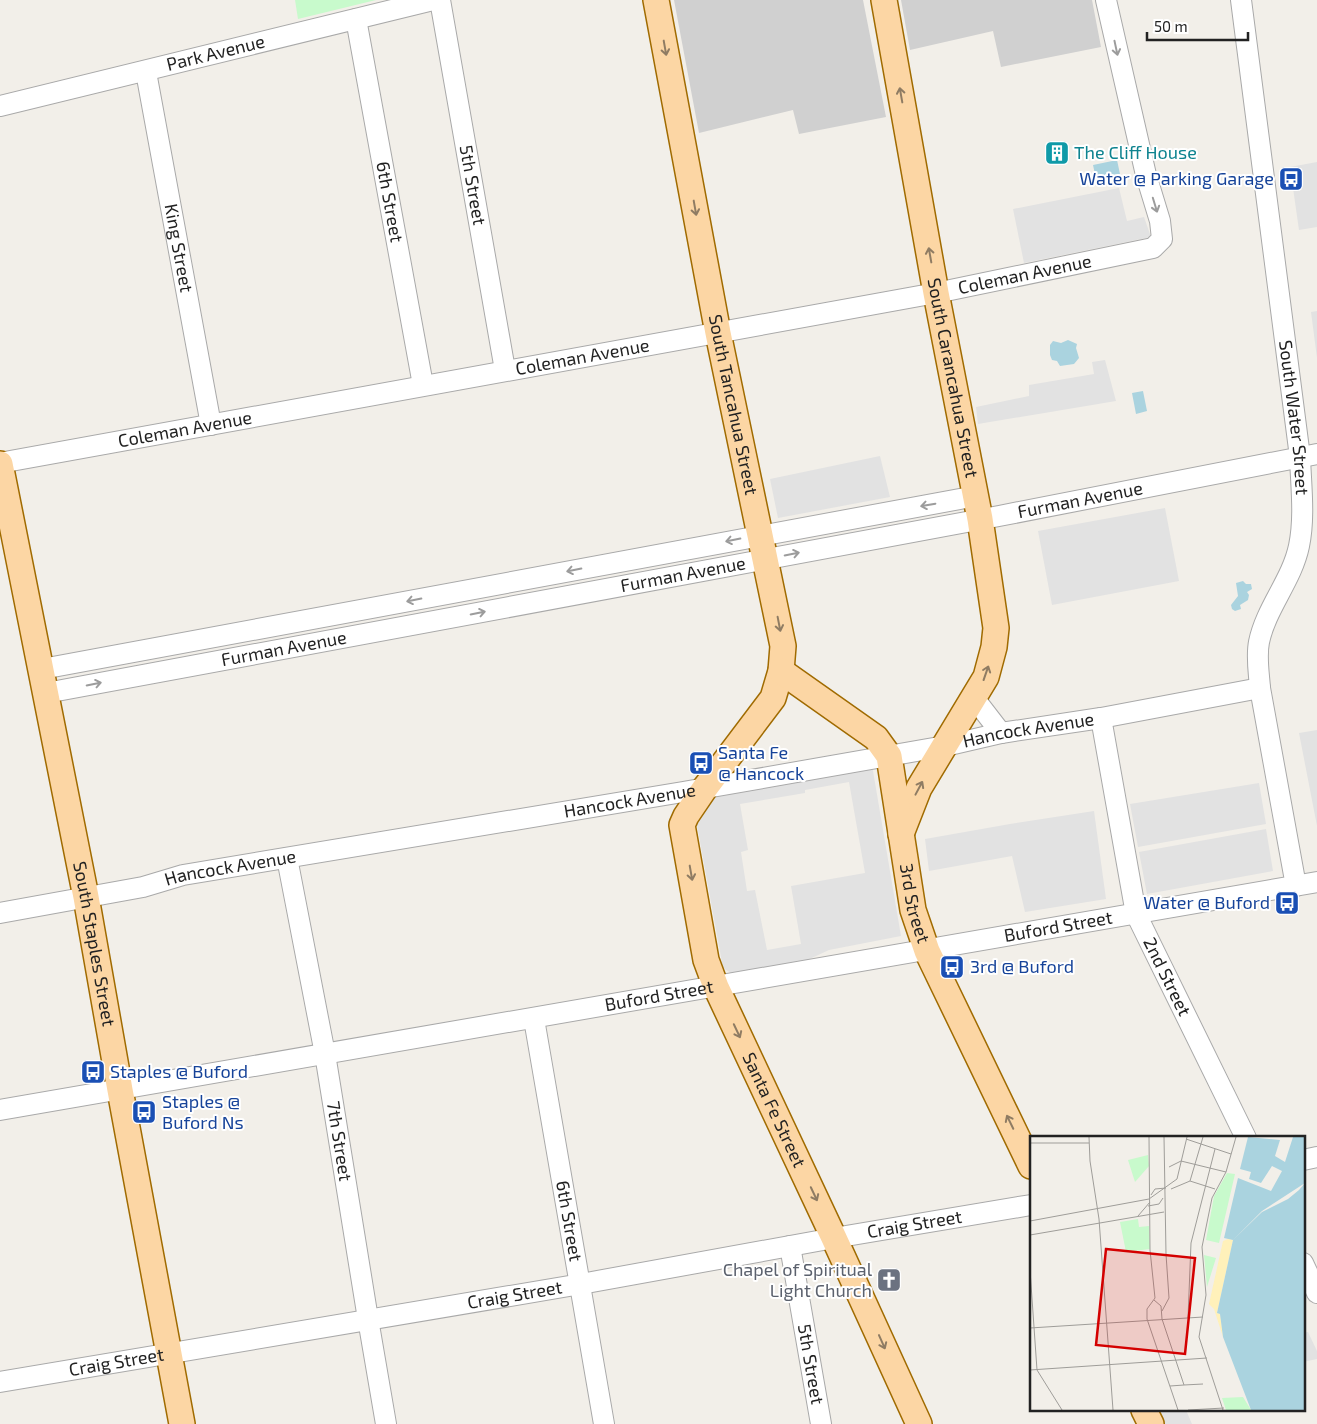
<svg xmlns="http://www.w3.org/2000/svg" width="1317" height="1424" font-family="'Exo 2',sans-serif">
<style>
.religious{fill:#d0d0d0}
.park{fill:#c8facc}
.parking{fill:#e2e2e2;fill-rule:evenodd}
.water{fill:#aad3df}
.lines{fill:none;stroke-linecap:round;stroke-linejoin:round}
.minor-casing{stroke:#a9a9a9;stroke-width:22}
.major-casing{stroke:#a06b00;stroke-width:28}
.minor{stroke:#fff;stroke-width:20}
.major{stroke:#fcd6a4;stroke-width:25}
.oneway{stroke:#8f7c63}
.oneway2{stroke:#9c9c9c}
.labels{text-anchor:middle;stroke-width:4;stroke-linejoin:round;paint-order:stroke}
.street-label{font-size:18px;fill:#222;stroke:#fff}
.culture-label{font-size:18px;fill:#0d838f;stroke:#fff;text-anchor:start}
.transit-label{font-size:18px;fill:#164399;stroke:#fff;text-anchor:start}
.worship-label{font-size:18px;fill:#5b616d;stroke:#fff;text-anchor:end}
.inset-road{fill:none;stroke:#9f9d99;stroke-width:1}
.view{fill:#d40000;fill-opacity:0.15;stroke:#d40000;stroke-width:2.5}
.inset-edge{fill:none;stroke:#222;stroke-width:2.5}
</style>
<rect width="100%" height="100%" fill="#f2efe9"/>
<path class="religious" d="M674,0H863L886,117L799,134L793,110L699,133Z
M901,0H1092L1101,47L1001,67L993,31L910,50Z"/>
<path class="park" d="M295,0H376L298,19Z"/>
<path class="parking" d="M1317,162V227L1299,230L1290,167Z
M1119,188L1127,221L1144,217L1151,237L1024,263L1013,209Z
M1317,311V358L1311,312Z
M1105,360L1116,401L978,424L976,407L1029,396V385L1094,374L1092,362Z
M880,456L890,497L778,518L770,479Z
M1165,508L1179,581L1052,605L1038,531Z
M1317,730V826L1299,733Z
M872,765L901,936L829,950L803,962L731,973L723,968L697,825L718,792ZM849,782L865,873L791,886L801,944L767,950L755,890L747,891L741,852L748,850L740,804L805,793V790Z
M1259,783L1266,824L1138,847L1130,804Z
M1094,811L1106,899L1025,912L1012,856L929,871L925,839L1010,824Z
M1266,829L1273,871L1147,894L1139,852Z
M1308,1332L1317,1351V1359L1303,1362V1333Z
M1157,1410H1186L1192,1424H1163Z"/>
<path class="water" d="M1117,160L1120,174L1096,179L1093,165Z
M1068,340L1077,344L1076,348L1079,358L1074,364L1060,366L1057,361L1052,360L1050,355V345L1053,341L1061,343Z
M1143,391L1147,411L1136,414L1132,393Z
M1243,581L1246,584H1251L1252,589L1247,592L1249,595L1248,600L1240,605L1241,609L1235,611L1232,609L1231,605L1238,596L1236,583Z"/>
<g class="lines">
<defs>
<g id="minor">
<path id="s1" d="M440,0L505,370"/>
<path id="s2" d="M1241,0L1300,457C1301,486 1305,517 1299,546C1292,580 1266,608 1259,642C1256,657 1259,673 1260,688L1296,886"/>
<path id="s3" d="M356,19L423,385"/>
<path id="s4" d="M146,72L211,425"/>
<path id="s5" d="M0,106L433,0"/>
<path id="s6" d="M0,463L936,293L1153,248L1162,239L1160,221L1146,175L1106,0"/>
<path d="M42,669L976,496"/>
<path id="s7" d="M46,693L999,516L1317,454"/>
<path d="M974,698L1001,733"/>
<path id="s8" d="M1101,718L1136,914L1246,1138"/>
<path id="s9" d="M287,858L325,1054L368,1319L386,1424"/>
<path id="s10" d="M0,913L143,887L183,875L683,792L945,746L1001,733L1101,718L1260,688"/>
<path id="s11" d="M534,1019L604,1424"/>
<path id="s12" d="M0,1110L1317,882"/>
<path d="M1303,1160L1317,1157"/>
<path id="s13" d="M790,1246L821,1424"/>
<path d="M1303,1263L1317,1293"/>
<path id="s14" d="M0,1382L581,1284L834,1238L1031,1205"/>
</g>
<g id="major">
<path id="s15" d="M656,0L718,333L783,646L781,671L773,698L705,788L686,816L682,825L706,960L716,987L834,1238L919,1424"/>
<path id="s16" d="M884,0L936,293L980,519L996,628L994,647L986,677L919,788L901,834"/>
<path id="s17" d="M0,464L86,897L120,1090L182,1424"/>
<path id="s18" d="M781,671L876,738L889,756L913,910L927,951L1031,1166"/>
<path d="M1144,1410L1151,1424"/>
</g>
</defs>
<use href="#minor" class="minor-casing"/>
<use href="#major" class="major-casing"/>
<use href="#minor" class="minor"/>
<use href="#major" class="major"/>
</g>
<defs><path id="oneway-shaft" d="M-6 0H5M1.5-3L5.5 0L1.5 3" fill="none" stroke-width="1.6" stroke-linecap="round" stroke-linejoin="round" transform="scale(1.25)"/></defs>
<g class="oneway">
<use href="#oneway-shaft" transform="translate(665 48) rotate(80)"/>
<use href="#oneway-shaft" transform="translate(901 95) rotate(-100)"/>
<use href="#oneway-shaft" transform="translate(695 208) rotate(80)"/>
<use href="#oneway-shaft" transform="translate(930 255) rotate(-100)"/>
<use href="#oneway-shaft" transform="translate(779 624) rotate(79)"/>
<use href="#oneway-shaft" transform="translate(986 673) rotate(-71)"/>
<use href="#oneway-shaft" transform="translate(919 788) rotate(-62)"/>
<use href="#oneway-shaft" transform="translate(691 873) rotate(80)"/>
<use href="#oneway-shaft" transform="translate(737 1031) rotate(65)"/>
<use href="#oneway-shaft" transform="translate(1010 1122) rotate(-116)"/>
<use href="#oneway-shaft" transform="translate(814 1194) rotate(65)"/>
<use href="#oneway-shaft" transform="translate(882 1342) rotate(66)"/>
</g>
<g class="oneway2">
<use href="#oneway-shaft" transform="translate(1116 48) rotate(78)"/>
<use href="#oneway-shaft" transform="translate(1155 205) rotate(73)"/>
<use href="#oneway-shaft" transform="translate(928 505) rotate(170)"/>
<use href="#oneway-shaft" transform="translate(733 540) rotate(169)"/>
<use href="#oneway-shaft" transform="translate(792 554) rotate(-11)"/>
<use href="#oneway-shaft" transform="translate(574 570) rotate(169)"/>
<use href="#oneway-shaft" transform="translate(414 600) rotate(169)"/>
<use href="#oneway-shaft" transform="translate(478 613) rotate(-11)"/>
<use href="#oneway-shaft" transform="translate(94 684) rotate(-11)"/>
</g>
<defs>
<symbol id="building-square" viewBox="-11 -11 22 22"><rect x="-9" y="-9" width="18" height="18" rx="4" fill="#0f9aa8" stroke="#fff"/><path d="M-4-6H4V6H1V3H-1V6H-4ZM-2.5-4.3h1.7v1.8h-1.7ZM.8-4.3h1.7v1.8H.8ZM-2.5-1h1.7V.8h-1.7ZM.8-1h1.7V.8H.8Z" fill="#fff"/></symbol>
<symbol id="bus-square" viewBox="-11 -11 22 22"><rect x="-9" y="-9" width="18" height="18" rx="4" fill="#1a4fb4" stroke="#fff"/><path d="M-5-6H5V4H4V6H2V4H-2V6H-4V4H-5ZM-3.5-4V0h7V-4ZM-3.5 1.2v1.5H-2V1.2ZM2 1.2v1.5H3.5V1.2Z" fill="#fff"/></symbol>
<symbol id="church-square" viewBox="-11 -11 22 22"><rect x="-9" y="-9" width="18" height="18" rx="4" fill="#6b7280" stroke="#fff"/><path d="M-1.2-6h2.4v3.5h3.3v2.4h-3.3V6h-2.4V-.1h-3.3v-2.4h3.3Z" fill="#fff"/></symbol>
</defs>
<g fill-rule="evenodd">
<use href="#building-square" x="1043" y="139" width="28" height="28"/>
<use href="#bus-square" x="1277" y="165" width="28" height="28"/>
<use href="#bus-square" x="687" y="749" width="28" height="28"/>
<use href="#bus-square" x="1273" y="889" width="28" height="28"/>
<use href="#bus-square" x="938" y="953" width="28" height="28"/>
<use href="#bus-square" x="79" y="1058" width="28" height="28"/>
<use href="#bus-square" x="130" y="1098" width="28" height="28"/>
<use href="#church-square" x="875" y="1266" width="28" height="28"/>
</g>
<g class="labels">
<g class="street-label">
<text dy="6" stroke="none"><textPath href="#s5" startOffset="222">Park Avenue</textPath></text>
<text dy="6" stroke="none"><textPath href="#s1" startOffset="188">5th Street</textPath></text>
<text dy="6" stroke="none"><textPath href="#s3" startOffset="186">6th Street</textPath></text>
<text dy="6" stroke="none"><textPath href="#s4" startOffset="179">King Street</textPath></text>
<text dy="6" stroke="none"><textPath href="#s6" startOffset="1042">Coleman Avenue</textPath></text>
<text dy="6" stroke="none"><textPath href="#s6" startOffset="592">Coleman Avenue</textPath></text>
<text dy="6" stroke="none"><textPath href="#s16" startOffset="384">South Carancahua Street</textPath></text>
<text dy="6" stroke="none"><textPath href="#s15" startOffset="412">South Tancahua Street</textPath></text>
<text dy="6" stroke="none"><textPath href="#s2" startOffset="421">South Water Street</textPath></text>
<text dy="6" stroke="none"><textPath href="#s6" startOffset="188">Coleman Avenue</textPath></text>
<text dy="6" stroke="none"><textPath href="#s7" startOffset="1052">Furman Avenue</textPath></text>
<text dy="6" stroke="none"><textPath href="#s7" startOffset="648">Furman Avenue</textPath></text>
<text dy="6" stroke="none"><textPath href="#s7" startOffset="242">Furman Avenue</textPath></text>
<text dy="6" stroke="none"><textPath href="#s10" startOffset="1045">Hancock Avenue</textPath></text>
<text dy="6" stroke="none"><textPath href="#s10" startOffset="640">Hancock Avenue</textPath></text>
<text dy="6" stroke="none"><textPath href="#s10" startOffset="235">Hancock Avenue</textPath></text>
<text dy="6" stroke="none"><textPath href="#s18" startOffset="288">3rd Street</textPath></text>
<text dy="6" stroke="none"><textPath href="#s12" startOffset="1074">Buford Street</textPath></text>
<text dy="6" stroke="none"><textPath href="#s17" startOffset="489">South Staples Street</textPath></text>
<text dy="6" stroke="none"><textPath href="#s8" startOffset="269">2nd Street</textPath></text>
<text dy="6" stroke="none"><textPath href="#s12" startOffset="669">Buford Street</textPath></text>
<text dy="6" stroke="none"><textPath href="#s15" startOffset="1170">Santa Fe Street</textPath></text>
<text dy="6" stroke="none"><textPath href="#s9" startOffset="288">7th Street</textPath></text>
<text dy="6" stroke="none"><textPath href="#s11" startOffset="205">6th Street</textPath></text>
<text dy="6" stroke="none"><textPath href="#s14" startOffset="928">Craig Street</textPath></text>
<text dy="6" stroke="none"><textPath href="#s14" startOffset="522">Craig Street</textPath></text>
<text dy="6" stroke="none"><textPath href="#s14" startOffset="118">Craig Street</textPath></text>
<text dy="6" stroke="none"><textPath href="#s13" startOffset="120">5th Street</textPath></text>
</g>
<g class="culture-label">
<text x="1074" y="159">The Cliff House</text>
</g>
<g class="transit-label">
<text x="1274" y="185" text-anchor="end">Water @ Parking Garage</text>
<text x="718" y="759">Santa Fe<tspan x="718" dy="21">@ Hancock</tspan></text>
<text x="1270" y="909" text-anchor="end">Water @ Buford</text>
<text x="970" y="973">3rd @ Buford</text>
<text x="110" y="1078">Staples @ Buford</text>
<text x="162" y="1108">Staples @<tspan x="162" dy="21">Buford Ns</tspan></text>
</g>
<g class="worship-label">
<text x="872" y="1276">Chapel of Spiritual<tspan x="872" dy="21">Light Church</tspan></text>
</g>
</g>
<g transform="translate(1030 1136)">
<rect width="275" height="275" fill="#f2efe9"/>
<path d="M198,103L203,104L187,177L190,178L193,201L184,173L179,168L193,105Z" fill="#fff1ba"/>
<path d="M118,19L119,30L105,46L98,24ZM197,37L205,38L189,107L176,104L184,60ZM108,83L109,91L119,90L120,113L96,116L90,86ZM174,119L186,122L177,151ZM213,261L221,274H196L192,262Z" fill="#c8facc"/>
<path d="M218,1L250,4L245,20L255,26L263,1H275V274H221L193,201L190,178L187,177L203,104L194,102L208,42L241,55L252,35L242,30L231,47L219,43L221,36L210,33Z" fill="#aad3df"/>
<path d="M275,47L269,54L258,63L232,76L203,104L232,75Z" fill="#f2efe9"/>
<path class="inset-road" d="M59,1L60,25L69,83L83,274M119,1L120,114L125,162L117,173V183L148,274M134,1L136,118M156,3L201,18M0,7H59M139,31L151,25L196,36M160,45L185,53M141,53L160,45L173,1M121,59L125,53L136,52M118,70L129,68L133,62M108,80L120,66M0,85L119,63L147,43L157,1M0,99L134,76M0,134L7,234L32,274M124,164L131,170L132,183L154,249L140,250M132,175L139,162L136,118M158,182L161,107L185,13M0,192L173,181M0,234L177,222M154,249L173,248M158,274L194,272M193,274L169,201L176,159L172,111L182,62L196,36L206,1"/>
<path class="view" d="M76,113L165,122L155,218L66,209Z"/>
<rect width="275" height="275" class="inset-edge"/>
</g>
<path d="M1147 32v8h101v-8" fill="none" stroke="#222222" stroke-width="2.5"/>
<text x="1154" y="32" font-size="15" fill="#222222" stroke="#ffffff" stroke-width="4" paint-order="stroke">50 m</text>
</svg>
